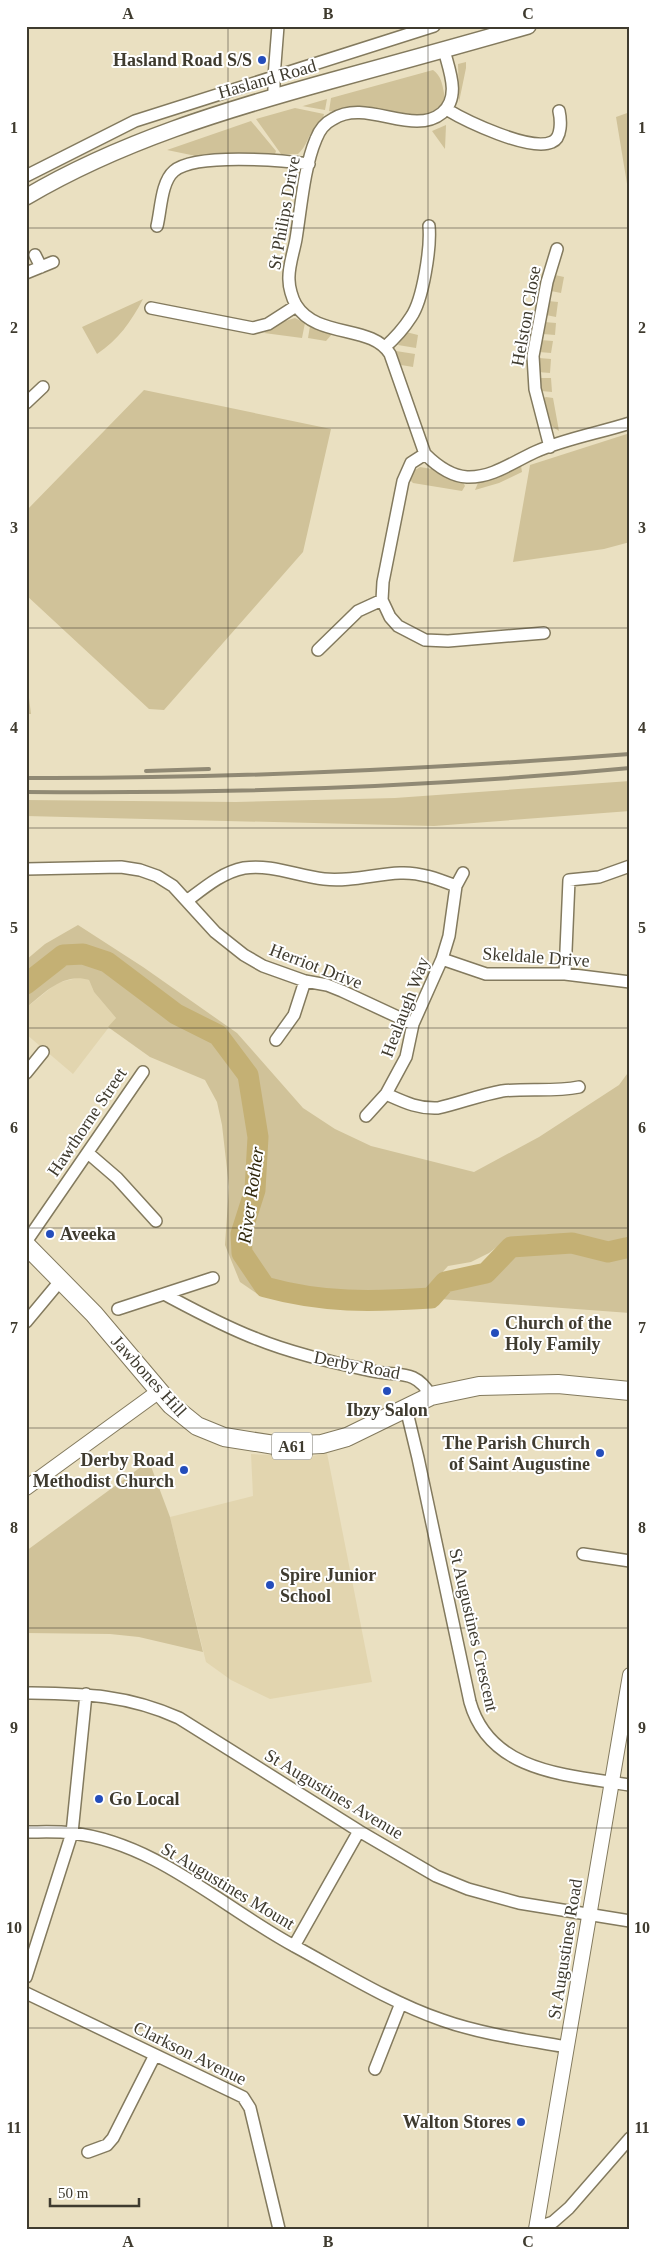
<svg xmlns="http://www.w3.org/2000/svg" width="656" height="2255" font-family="Georgia,serif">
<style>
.built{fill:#e2d5af}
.green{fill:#d0c299}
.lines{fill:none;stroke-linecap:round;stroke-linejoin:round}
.river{stroke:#c4b074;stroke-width:21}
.minor-casing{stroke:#837a5e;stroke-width:14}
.tertiary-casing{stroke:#837a5e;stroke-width:16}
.secondary-casing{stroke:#837a5e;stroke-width:18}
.trunk-casing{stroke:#837a5e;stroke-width:20}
.minor{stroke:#fff;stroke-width:11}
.tertiary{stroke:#fff;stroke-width:14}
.secondary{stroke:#fff;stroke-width:15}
.trunk{stroke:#fff;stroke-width:18}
.rail{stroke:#908974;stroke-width:4}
.grid{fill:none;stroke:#3f3b2f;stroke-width:1;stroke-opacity:0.55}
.poi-dot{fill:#244dbb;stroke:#fff;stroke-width:2}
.labels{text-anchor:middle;stroke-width:4;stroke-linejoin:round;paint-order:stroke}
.shield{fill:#fff;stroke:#79766d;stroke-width:1}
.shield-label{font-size:16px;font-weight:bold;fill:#3f3b2f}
.poi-label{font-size:18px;font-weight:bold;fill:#3f3b2f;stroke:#fff;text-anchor:end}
.street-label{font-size:18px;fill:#3f3b2f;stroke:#fff}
.water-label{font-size:19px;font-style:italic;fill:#31280c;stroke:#fff}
.neatline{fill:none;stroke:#3f3b2f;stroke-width:2}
.grid-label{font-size:16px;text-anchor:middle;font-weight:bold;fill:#3f3b2f}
</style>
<rect width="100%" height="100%" fill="#eae0c1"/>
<path class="built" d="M81,977L89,980L94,992L116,1018L73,1074L26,1034V1008L57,983Z
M327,1453L372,1682L270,1699L231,1680L206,1662L170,1517L253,1496L251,1454L309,1457Z"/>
<path class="green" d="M466,62V68L459,102L458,64Z
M433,70C441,76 442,83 444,93C445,100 442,105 436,109C415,125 386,108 362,106C351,105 337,113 329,111L331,98Z
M327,99L325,110L302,106H303Z
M295,108L324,114C323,121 317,125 313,130C307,139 306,147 298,154H281L256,119Z
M630,112V202L616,117Z
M251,121L276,151L275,154L196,156L167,150Z
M446,125L445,149L432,131Z
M284,202L293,203L289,225L280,223Z
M555,275L564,277L561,293L551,291Z
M143,299C131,322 118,340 97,354L82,327Z
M548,301L558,302L556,317L546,315Z
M295,318L305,323L302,338L264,333L285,321Z
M544,322L556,323L555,335L543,334Z
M310,326L332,334L326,341L308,338Z
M406,332L418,335L416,348L398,345Z
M541,340L553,341L551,353L539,352Z
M396,351L415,354L413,367L401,365Z
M539,358L551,359L550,373L538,372Z
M538,378H551L552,392L541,391Z
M144,390L331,429L303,552L164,710L149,709L26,595V511Z
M546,397L553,398L559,431L550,425L542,399Z
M630,433V542L604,549L513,562L530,465Z
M521,466L522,472L499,483L475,490L478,483L491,480Z
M420,467L432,469L463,482L465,486L462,491L413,483L409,479L412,472Z
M26,674L31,714H26Z
M630,781V811L434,826L26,816V800L236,802L395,798Z
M78,925L143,967L237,1033L303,1108L335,1129L371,1146L474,1172L539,1137L619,1085L630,1070V1236L612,1242L549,1234L507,1239L489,1253L471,1262L448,1266L430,1286L427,1292L376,1295L303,1291L269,1282L259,1295L240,1282L225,1245L229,1187L222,1125L217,1102L205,1080L150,1057L108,1027L116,1018L94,992L89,980C64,972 44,993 26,1008V960L45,944Z
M571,1251L605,1258L630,1253V1313L440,1299L449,1287L489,1279L512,1255Z
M149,1461L170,1517L203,1652L139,1637L110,1634L26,1633V1551Z"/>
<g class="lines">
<path class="river" d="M26,984L63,955L83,954L107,962L176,1014L218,1035L248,1075L258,1137L255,1190L241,1234L242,1253L265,1287C323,1303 371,1302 431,1298L445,1282L486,1273L511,1247L572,1243L608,1252L630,1247"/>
<defs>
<path id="minor" d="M444,50C449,70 461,97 442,113C413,137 366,98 333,119C325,123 319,131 316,139C304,167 301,208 296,239C294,251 288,267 289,280C289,287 292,298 296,305C317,339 372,324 390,354L425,454C436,465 450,476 467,477C492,478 513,462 535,452C564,439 599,433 630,423
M274,96V77L278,26
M446,109C466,121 530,152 552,142C562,138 561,120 559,111
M26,176L135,121L434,26
M157,226C161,210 161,182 174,171C195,153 281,160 309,164
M35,255L41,267
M26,273L53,262
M151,308L253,328L268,324L296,306
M385,347C395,338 404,328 411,317C423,300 431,247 429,226
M26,403L43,387
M550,447L535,389L533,356L547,282L557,249
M425,454L411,463L403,481L383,582L382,600L390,617L398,626L425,640L448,641L544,633
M318,650L358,611L382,600
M26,869L121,867L140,870L157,876L173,886L215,932L244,955L263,966L305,981L327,985L342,991L413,1024
M188,900C205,887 223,872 244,868C272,864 297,876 324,879C350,882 375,874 400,873C420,872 438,879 456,886
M442,959L486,974H565L630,982
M565,974L569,880L599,877L630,866
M276,1040L294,1015L305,981
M26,1073L43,1052
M386,1094C404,1102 418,1109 438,1108C460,1103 480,1095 502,1091C528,1088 554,1092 579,1087
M366,1116L386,1094L406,1057L413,1024L442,959L449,936L456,886L463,873
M88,1153L117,1178L156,1221
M26,1242L143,1072
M164,1294L213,1278
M118,1309L164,1294C194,1310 225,1327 257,1339C294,1354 333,1362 372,1371C399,1377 415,1368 431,1396
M26,1322L61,1280
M406,1408L418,1458L470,1702C490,1773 568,1775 630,1785
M583,1554L630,1561
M26,1693C84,1694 125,1694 179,1718L359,1831L436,1876L468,1889L519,1903L630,1921
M26,1832C41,1832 57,1831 72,1833C157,1843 223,1908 296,1947C342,1972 392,2003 442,2020C481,2034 526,2040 567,2047
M294,1946L359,1831
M26,1977L72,1833L86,1694
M26,1993L243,2097L250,2108L279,2229
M375,2069L401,2003
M88,2152L107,2145L113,2138L155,2055
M536,2228L553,2222L569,2208L630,2138"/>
<path id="tertiary" d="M26,1488L158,1392
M536,2229L630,1675"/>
<path id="secondary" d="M26,197C121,141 225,110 330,81C396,63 462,45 528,26"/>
<path id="trunk" d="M26,1245L94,1314L171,1405L197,1426L224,1437L281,1446L322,1444L347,1437L431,1396L479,1386L558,1384L630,1391"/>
</defs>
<use href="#minor" class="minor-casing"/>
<use href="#tertiary" class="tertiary-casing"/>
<use href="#secondary" class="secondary-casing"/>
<use href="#trunk" class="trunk-casing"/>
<use href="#minor" class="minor"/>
<use href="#tertiary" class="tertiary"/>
<use href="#secondary" class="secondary"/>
<use href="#trunk" class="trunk"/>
<path class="rail" d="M146,771L209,769
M26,778C228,779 429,769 630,754
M26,792C227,794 430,787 630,768"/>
</g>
<path class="grid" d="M228,26V2229M428,26V2229M26,228H630M26,428H630M26,628H630M26,828H630M26,1028H630M26,1228H630M26,1428H630M26,1628H630M26,1828H630M26,2028H630"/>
<g class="poi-dot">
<circle cx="262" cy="60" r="5"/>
<circle cx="50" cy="1234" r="5"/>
<circle cx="495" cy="1333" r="5"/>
<circle cx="387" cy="1391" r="5"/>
<circle cx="600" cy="1453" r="5"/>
<circle cx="184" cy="1470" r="5"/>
<circle cx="270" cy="1585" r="5"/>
<circle cx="99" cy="1799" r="5"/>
<circle cx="521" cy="2122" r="5"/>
</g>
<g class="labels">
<rect class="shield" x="272" y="1432.5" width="40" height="27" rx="4"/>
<g class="shield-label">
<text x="292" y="1452">A61</text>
</g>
<g class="poi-label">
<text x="252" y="66">Hasland Road S/S</text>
<text x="60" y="1240" text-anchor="start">Aveeka</text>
<text x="505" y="1329" text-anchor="start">Church of the<tspan x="505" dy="21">Holy Family</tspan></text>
<text x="387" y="1416" text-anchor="middle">Ibzy Salon</text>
<text x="590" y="1449">The Parish Church<tspan x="590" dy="21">of Saint Augustine</tspan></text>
<text x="174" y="1466">Derby Road<tspan x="174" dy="21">Methodist Church</tspan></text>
<text x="280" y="1581" text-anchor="start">Spire Junior<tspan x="280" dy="21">School</tspan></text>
<text x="109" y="1805" text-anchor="start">Go Local</text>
<text x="511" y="2128">Walton Stores</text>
</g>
<g class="street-label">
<text transform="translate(267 79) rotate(-16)" y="6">Hasland Road</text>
<text transform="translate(284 213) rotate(-80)" y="6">St Philips Drive</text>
<text transform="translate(526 316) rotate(-80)" y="6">Helston Close</text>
<text transform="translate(536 957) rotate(4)" y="6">Skeldale Drive</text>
<text transform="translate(316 966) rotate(21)" y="6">Herriot Drive</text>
<text transform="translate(405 1007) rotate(-69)" y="6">Healaugh Way</text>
<text transform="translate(87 1122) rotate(-56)" y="6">Hawthorne Street</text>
<text transform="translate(357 1365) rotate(11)" y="6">Derby Road</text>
<text transform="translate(149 1376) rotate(48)" y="6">Jawbones Hill</text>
<text transform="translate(474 1630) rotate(77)" y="6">St Augustines Crescent</text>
<text transform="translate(334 1794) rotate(31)" y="6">St Augustines Avenue</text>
<text transform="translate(228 1886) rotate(31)" y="6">St Augustines Mount</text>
<text transform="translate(565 1949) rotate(-81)" y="6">St Augustines Road</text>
<text transform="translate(190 2053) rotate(26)" y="6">Clarkson Avenue</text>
</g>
<g class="water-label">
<text transform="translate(250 1195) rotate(-82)" y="7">River Rother</text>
</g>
</g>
<rect width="656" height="2255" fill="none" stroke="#ffffff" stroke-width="55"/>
<path d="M50 2198v8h89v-8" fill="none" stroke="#3f3b2f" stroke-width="2.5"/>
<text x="58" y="2198" font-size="15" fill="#3f3b2f" stroke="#ffffff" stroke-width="4" paint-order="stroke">50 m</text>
<rect x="28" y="28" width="600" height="2200" class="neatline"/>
<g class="grid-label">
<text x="128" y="19">A</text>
<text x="328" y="19">B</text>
<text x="528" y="19">C</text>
<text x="14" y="133">1</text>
<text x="642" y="133">1</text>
<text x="14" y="333">2</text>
<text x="642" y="333">2</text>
<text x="14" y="533">3</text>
<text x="642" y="533">3</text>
<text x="14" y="733">4</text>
<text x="642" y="733">4</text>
<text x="14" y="933">5</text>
<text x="642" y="933">5</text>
<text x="14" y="1133">6</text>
<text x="642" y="1133">6</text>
<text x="14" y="1333">7</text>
<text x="642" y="1333">7</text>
<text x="14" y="1533">8</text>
<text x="642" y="1533">8</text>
<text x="14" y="1733">9</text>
<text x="642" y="1733">9</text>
<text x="14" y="1933">10</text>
<text x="642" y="1933">10</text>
<text x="14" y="2133">11</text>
<text x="642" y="2133">11</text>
<text x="128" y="2247">A</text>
<text x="328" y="2247">B</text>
<text x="528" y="2247">C</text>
</g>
</svg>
